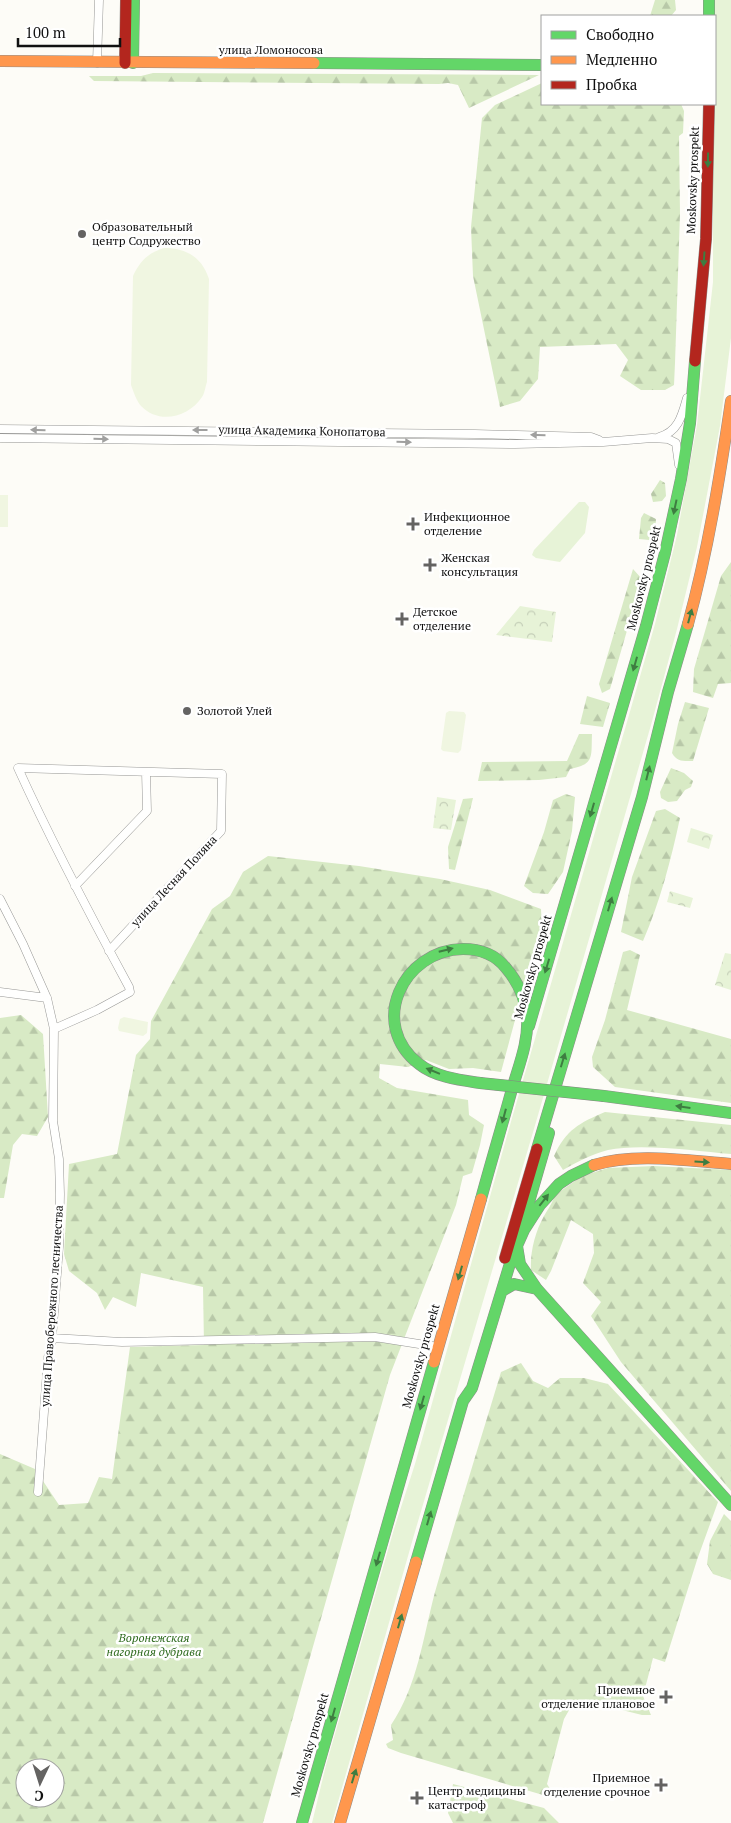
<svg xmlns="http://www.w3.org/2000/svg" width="731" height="1823" font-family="'PT Serif',serif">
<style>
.grass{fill:#e7f3d7}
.forest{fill:url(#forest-firs);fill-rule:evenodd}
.park{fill:url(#park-crowns)}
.pitch{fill:#f0f6e1}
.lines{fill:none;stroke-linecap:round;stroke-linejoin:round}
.street-casing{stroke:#979795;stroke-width:9}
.fast-casing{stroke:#8e8d8b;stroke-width:12}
.slow-casing{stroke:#8e8d8b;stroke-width:12}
.jam-casing{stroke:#8e8d8b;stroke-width:12}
.street{stroke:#fffffe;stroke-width:8}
.fast{stroke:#63d668;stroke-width:11}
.slow{stroke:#ff974d;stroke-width:11}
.jam{stroke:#b3261e;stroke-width:11}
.fast-bridge-casing{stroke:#858482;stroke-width:12;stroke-linecap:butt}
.fast-bridge{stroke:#63d668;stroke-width:11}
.oneway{fill:#3e7d41}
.oneway2{fill:#a0a09f}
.poi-dot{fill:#646362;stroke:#fff;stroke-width:2}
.labels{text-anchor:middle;stroke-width:5;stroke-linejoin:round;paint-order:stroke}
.street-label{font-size:12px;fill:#111;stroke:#fff}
.poi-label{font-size:12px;fill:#111;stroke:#fff;text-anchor:start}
.park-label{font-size:12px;font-style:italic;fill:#2f6b1f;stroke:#fff}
</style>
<defs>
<pattern id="forest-firs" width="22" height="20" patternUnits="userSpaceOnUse" patternTransform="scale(1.25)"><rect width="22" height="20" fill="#d8eac5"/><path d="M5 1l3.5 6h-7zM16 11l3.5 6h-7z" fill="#b8c8a8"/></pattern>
<pattern id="park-crowns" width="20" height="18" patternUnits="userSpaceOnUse" patternTransform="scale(1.25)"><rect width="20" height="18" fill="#e7f3d7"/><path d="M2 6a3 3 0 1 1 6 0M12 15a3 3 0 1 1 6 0" fill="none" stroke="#c5cfb8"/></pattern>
</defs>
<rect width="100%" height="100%" fill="#fdfcf7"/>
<path class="grass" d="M713,0H731V338L720,426L697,547L677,629L651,725L536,1122L414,1535L332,1823H312L326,1765L394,1529L415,1464L512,1118L629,715L655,624L677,535L697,425L713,282V104H715V16Z
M579,502H585L589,507L585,533L560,562L536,558L532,555L534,550Z"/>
<path class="forest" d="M655,0H675L676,10L671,16H650Z
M153,73L539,75L469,108L458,85L448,83L439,84L94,81L89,76H141Z
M542,83V104H681L684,111L683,133L679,136L680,214L675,363L674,385L665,390H641L620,376L628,360L616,344L540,347L538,379L520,401L500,407L473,276L471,227L482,118L495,105Z
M660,480L665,483L666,496L662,501L653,502L651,494Z
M644,513L656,519L655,534L649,540L639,539L641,518Z
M731,562V683L718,684L713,698L693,692L694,669L721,576Z
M633,569L642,579L610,689L602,693L599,684Z
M587,696L610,703L603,727L580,724Z
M685,702L709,708L693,761C683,761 677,762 672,753L678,724Z
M579,734H592C591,757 595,764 570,769L566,777L539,780L478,781L482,762L567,761Z
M671,768L684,773L693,781L691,787L685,790L677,801L668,802L661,798L660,792Z
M566,794L575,797L572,831L563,872L548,894L533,893L524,886L544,832L553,800Z
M473,798L455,870L449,869L448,847L463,799Z
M665,809L680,818C671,860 660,902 643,941L621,932L632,877L656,811Z
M268,856L359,866L440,879L490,890L541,909L542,929L525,983L501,1072L473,1068L449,1069L426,1060L408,1067L380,1064L379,1078L397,1088L468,1100L469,1115L484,1125L480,1145L472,1173L463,1176L456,1205L390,1375L263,1823H0V1454L35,1469L59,1505L88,1503L99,1477L112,1479L130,1347L204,1345L203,1287L141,1273L136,1307L113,1297L105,1310L97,1293L69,1271L64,1254L69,1164L117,1154L136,1055L150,1039L151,1021L212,909L230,896L243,872ZM25,1768H55V1798H25Z
M630,950L640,955L627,1010L731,1039V1103L615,1087L593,1067L592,1057L605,1020L623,952Z
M21,1015L43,1034L48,1117L37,1136L22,1134L13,1145L4,1198H0V1018Z
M605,1112L731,1125V1154C696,1151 641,1143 608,1150C592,1154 577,1162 563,1170L554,1156C566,1130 579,1123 605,1112Z
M654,1166L731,1170V1491L621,1362L591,1316L601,1302L583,1283L594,1253L593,1234L571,1220L551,1271L546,1280L531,1270C530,1252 535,1232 544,1216C548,1209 552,1204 555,1195L582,1176L608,1168Z
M521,1363L533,1381L548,1388L560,1378H584L608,1384L718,1502L697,1560L665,1662L653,1658L643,1696L651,1715H642L598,1704L572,1705L564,1719L547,1784L552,1792V1795H543L401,1753L388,1748L386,1744L393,1740L391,1725C418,1685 423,1637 435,1592C456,1518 479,1445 501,1372Z
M724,1514L731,1521V1580L713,1574L707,1564L710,1541Z
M453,1784L544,1808L559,1823H453L448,1813Z"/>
<path class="park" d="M520,606L556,612L552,642L496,635Z
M437,797L456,800L451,830L433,828Z
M691,828L713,835L709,849L687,842Z
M670,891L693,898L690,908L667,902Z
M725,953L731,954V990L715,985Z"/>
<path class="pitch" d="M164,248C186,248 202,257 209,279L207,382C205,387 205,393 202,397C189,417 159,425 141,406C136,400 134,393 131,385L133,276C140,261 148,253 164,248Z
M0,495H8V527H0Z
M449,711L464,712L466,715L461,750L458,753L443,751L441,749L446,713Z
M124,1017L148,1022L147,1033L143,1036L119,1031L118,1028L120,1019Z"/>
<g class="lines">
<defs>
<path id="street" d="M97,63L99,0
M0,429L475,434L591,437L599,440
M659,437C678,432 682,416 687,398
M0,438L515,444L603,442L652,438L668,439L676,443L679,465
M75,886L147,811L146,772
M0,899L23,944L47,998L54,1029L53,1121L59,1159L60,1194L59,1246L52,1338L48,1358L38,1492
M0,992L47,998
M54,1029L97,1010L130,992L129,987C90,915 52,843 18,768L222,774L221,831L109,951
M52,1338L122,1342L375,1337L438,1347"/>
<path id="fast" d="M709,0V16
M133,63L134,0
M314,63L542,65
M529,1026L646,626L665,553L681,479L690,423L695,361
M480,1083C460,1080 435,1077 419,1064C368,1025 402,950 463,949C480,949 495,954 506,968C518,982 525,997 527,1016C529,1041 519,1065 512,1089C502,1126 491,1162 481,1199
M604,1096L731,1113
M537,1149L642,797L668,692L688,624
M522,1226L549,1133
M517,1246L520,1264L537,1289L731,1505
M502,1291L514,1284L537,1289
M416,1562L463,1401L472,1388L512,1257L524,1230L540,1205L559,1184L571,1176L594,1165
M302,1823L434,1362"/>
<path id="slow" d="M0,61L314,63
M688,624C708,551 720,476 731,401
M594,1165C635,1152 689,1161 731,1164
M434,1362L481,1199
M340,1823L416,1562"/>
<path id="jam" d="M125,63L126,0
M695,361L706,239L709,104
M505,1258L537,1149"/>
</defs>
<use href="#street" class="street-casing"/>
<use href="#fast" class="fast-casing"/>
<use href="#slow" class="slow-casing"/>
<use href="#jam" class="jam-casing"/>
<use href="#street" class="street"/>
<use href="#fast" class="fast"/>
<use href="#slow" class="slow"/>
<use href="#jam" class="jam"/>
<defs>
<path id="fast-bridge" d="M480,1083L604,1096"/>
</defs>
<use href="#fast-bridge" class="fast-bridge-casing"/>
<use href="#fast-bridge" class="fast-bridge"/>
</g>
<defs><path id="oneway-solid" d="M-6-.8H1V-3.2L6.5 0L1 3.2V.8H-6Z" transform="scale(1.25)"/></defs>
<g class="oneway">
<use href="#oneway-solid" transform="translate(708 160) rotate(91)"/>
<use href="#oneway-solid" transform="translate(704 259) rotate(94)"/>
<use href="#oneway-solid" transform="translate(675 507) rotate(102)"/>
<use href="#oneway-solid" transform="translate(690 616) rotate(-75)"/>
<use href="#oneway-solid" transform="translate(635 664) rotate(106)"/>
<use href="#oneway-solid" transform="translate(648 773) rotate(-76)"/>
<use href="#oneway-solid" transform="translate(592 810) rotate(106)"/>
<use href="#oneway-solid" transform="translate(610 904) rotate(-74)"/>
<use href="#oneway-solid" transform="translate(446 950) rotate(-14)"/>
<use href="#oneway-solid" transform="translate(547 966) rotate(107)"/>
<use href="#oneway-solid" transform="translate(563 1060) rotate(-73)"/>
<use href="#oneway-solid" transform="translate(433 1071) rotate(-158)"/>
<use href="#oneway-solid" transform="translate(683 1107) rotate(-172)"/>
<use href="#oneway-solid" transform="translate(504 1116) rotate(105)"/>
<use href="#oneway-solid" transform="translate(702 1162) rotate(3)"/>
<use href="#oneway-solid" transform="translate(544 1200) rotate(-52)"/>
<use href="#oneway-solid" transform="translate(460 1273) rotate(106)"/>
<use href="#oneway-solid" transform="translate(422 1403) rotate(106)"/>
<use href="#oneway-solid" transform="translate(429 1518) rotate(-74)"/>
<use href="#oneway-solid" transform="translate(378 1559) rotate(106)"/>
<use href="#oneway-solid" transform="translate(400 1621) rotate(-74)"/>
<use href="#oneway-solid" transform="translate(333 1715) rotate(106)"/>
<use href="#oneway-solid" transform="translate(354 1776) rotate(-73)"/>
</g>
<g class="oneway2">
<use href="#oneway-solid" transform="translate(38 430) rotate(-179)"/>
<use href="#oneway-solid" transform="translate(200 430) rotate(-180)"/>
<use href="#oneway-solid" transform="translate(538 435) rotate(-179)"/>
<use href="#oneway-solid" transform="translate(101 439) rotate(1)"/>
<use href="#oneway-solid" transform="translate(404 442) rotate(1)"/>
</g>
<g class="poi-dot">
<circle cx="82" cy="234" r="5"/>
<path d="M410.5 516.5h5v5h5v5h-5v5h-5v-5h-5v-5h5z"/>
<path d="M427.5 557.5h5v5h5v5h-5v5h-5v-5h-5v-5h5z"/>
<path d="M399.5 611.5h5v5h5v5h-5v5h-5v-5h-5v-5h5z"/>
<circle cx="187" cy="711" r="5"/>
<path d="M663.5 1689.5h5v5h5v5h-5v5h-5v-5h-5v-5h5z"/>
<path d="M658.5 1777.5h5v5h5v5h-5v5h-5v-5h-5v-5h5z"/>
<path d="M414.5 1790.5h5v5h5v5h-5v5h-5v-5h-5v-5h5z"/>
</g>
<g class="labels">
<g class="street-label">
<text x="271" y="54">улица Ломоносова</text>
<text transform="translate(693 180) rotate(-88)" y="4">Moskovsky prospekt</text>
<text transform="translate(302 431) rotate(1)" y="4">улица Академика Конопатова</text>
<text transform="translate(644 578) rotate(-76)" y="4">Moskovsky prospekt</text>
<text transform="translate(174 881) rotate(-47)" y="4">улица Лесная Поляна</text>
<text transform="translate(533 967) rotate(-74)" y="4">Moskovsky prospekt</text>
<text transform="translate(52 1306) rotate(-86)" y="4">улица Правобережного лесничества</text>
<text transform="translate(421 1356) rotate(-74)" y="4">Moskovsky prospekt</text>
<text transform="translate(310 1745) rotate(-74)" y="4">Moskovsky prospekt</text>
</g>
<g class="poi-label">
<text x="92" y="231">Образовательный<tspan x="92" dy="14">центр Содружество</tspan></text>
<text x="424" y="521">Инфекционное<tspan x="424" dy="14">отделение</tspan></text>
<text x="441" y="562">Женская<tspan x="441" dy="14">консультация</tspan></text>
<text x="413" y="616">Детское<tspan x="413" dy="14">отделение</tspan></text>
<text x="197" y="715">Золотой Улей</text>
<text x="655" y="1694" text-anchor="end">Приемное<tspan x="655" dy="14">отделение плановое</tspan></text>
<text x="650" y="1782" text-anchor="end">Приемное<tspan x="650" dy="14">отделение срочное</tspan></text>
<text x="428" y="1795">Центр медицины<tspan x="428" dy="14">катастроф</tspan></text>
</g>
<g class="park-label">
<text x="154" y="1642">Воронежская<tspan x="154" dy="14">нагорная дубрава</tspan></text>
</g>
</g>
<rect x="541" y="15" width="175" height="90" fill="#ffffff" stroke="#a0a0a0"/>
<rect x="551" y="31" width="25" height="8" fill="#63d668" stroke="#a0a0a0"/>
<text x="586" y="40" font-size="15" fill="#111111">Свободно</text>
<rect x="551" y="56" width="25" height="8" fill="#ff974d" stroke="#a0a0a0"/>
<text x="586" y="65" font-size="15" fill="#111111">Медленно</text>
<rect x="551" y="81" width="25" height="8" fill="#b3261e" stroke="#a0a0a0"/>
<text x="586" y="90" font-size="15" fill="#111111">Пробка</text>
<g transform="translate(40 1783) rotate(184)"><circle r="24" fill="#ffffff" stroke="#a0a0a0"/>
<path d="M0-4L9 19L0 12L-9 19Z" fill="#646362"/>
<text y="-8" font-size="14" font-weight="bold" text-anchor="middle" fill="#111111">С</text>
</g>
<path d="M18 38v8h102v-8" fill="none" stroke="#111111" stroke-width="2.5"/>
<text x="25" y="38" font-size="15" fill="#111111" stroke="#ffffff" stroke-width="4" paint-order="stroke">100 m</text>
</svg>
